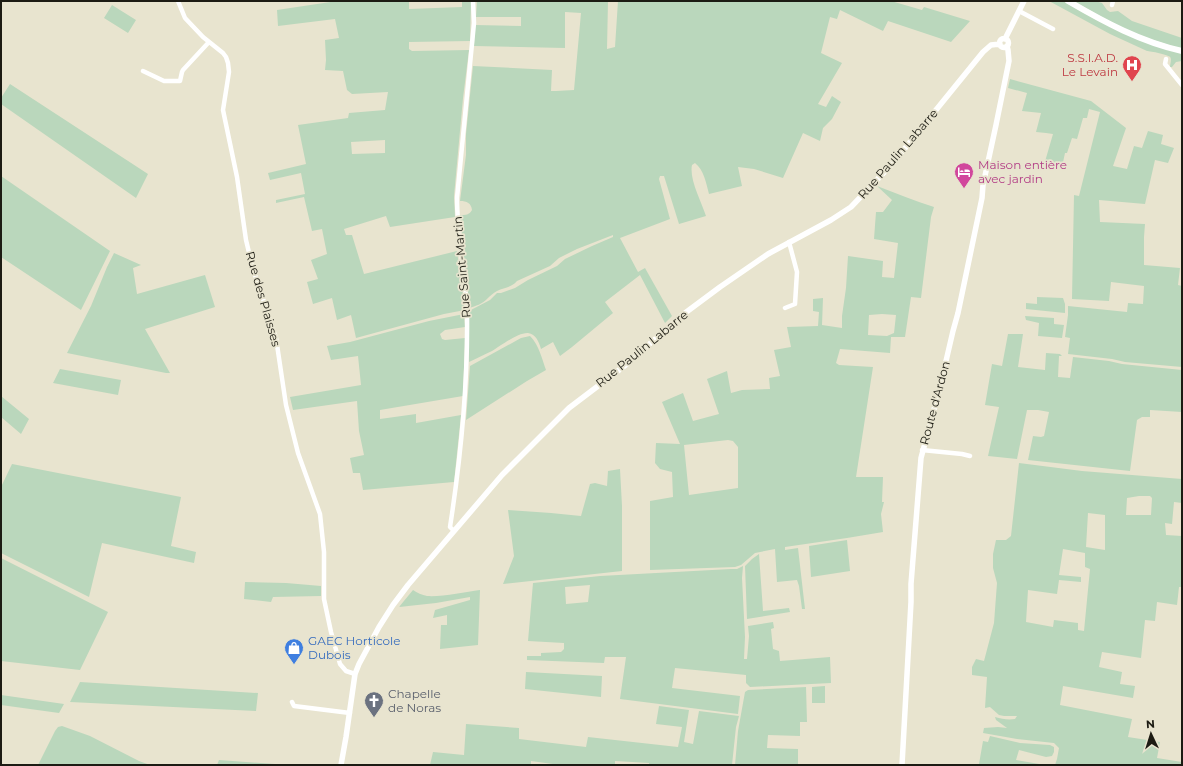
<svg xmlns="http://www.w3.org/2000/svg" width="1183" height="766" font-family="Montserrat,sans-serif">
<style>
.green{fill:#bad7bc;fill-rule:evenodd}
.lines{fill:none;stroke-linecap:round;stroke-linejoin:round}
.minor{stroke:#fff;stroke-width:4.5}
.tertiary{stroke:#fff;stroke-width:5.5}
.secondary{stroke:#fff;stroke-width:6}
.labels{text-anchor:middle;stroke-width:3.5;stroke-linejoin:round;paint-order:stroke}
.health-label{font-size:12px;fill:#be3a42;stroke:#e8e4cf;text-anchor:end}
.street-label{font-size:12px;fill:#1c1b13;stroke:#e8e4cf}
.hotel-label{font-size:12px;fill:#b23c85;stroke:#e8e4cf;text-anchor:start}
.shop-label{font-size:12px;fill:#366cbe;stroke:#e8e4cf;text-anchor:start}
.worship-label{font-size:12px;fill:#5b616d;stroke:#e8e4cf;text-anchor:start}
</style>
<rect width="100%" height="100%" fill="#e8e4cf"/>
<path class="green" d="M337,1H409V9L462,7V1H471L470,41L409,42V49L412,51L469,50L463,98L454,196L455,217L390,227L386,216L344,229L346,235H352L364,274L457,251L465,310L444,314L356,338L351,315L337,320L332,298L313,304L307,282L318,279L311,260L327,254L322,229L312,231L304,197L276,203V200L305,194L301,173L270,180L268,173L306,164L298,125L348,118L349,113L385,110L388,92L352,94L347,90L343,71L325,70L326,60L325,40L339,38L335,19L278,26L277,10ZM385,140V153L352,154L351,142Z
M477,1H608L607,49L615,47L618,1H891L922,10L924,7L970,21L951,42L888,21L883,31L840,10L837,19L830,17L821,53L842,63L818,104L826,107L832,96L841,102L832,119L823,128L820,141L803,133L783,178L754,169L738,167L742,186L709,194C706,183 704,170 695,163L692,165C689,179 701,201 706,216L679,224L664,176H660L659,179L670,219L620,238L638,272L645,268L672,316L665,323L640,275L605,302L613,313L572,347L560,356L553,342L541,349C539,342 536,334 528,333C519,332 500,346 492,351C484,355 477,358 469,362V311L490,300L497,293H501L515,288L528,280L557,266L565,259L592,246L613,237V235L577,249L559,258L550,266L517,281C511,288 504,287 497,291C493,293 490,296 487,299C482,304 476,306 469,308L460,215C466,215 469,215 472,210C471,203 467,201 460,201L466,155V134L473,66L552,70L551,91H556L574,90L581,13L565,12V48L474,46L475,25L521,26V17H476Z
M1049,1H1063L1095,19L1182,53V61L1176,62L1172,67H1170C1170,64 1172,59 1170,57C1169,55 1150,51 1147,51L1110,34Z
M1074,1H1095L1102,3L1107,10L1110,12L1118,11L1132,21L1182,38V49C1162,43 1142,37 1123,28C1106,20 1090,10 1074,1Z
M112,5L136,20L128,33L104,18Z
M1010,79L1091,101L1126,128L1113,166L1127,169L1134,146L1142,148L1148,131L1163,135L1161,144L1174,148L1168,163L1155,160L1145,204L1099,200L1100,222L1145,224L1144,237V265L1180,268L1178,285L1182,286V367L1125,362L1112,359L1068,354L1070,338L1065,337L1068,315V306L1127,312L1128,303L1143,304L1144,286L1111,282L1109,301L1072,299L1074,195L1079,196L1100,112L1089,109L1087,118H1083L1077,139L1072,138L1067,153H1065L1062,167L1044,165L1053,134L1046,133L1036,132L1041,113L1022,111L1027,93L1008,88Z
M10,84L148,174L136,198L1,104V98Z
M1,176L110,251L81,310L1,257Z
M877,186C896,193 915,201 934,207L931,217L921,298L911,297L905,337H891L890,353L840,349L836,363L839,365L873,367L856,477H883L882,502H884L881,514L883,532L847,538L785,547V550L798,548L805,609H802L799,586L797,580L777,582L775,549L755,553L741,565L735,567L650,570V501L673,497L672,472L660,469L655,463L656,443L680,444L662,402L683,393L693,421L719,414L707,379L727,371L731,393L742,390L770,389L769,378L780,376L774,350L791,347L787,327L818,326L819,312L813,311V299L823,298L822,325L842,328V316L846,288L848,256L883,261L882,277L894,278L898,243L874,239L876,212H883L892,200ZM882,314L896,315L894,333L887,336L868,335L869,315ZM728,440L733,441L738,447V488L689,495L684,445Z
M114,253L141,265L133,268L137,294L205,275L215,307L145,329L170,373H166L67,353L91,306L107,267Z
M1037,297L1063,298L1065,304V313L1026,309V303L1037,304Z
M464,314L465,327L445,330L440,334L442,339L445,340L465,338L463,396L380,410V419L416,414V423L461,415L454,482L363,490L360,473H353L350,458L364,455L359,431L357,401L293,410L290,397L361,385L358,356L331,360L327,346L350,342L429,321Z
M1025,316L1054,318V324L1064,325L1062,338L1038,336L1039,323L1026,320Z
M1008,334H1023L1018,367L1045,370L1046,353L1060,354L1062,356H1059L1058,377L1070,378L1073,357L1109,361L1122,364L1182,370V412L1150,410V417H1142L1137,420L1130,471L1028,460L1033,436L1041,437L1044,436L1049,412L1038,410H1027L1017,459L988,456L999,407L985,405L992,364L1002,366Z
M530,336C539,345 542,359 546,370L527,381L466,420L470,366L521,338Z
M60,369L121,380L118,395L53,383Z
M1,396L29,419L21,434L1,417Z
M1019,463L1082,471L1182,479V503L1174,502L1172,524L1165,523L1166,535L1182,536V587H1179L1177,605L1157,602L1155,621L1145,620L1141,658L1102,652L1099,667L1122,672L1120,684L1135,686L1133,698L1063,686L1060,705L1132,719L1128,737L1160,742L1157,758L1182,762V765H1055L1057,759L1059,748L1054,743L1017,739L983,733L984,728L998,727L1007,728L996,720L995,717C1002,719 1008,720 1015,719L1017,716H1004L999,715L990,707L985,708L987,677L972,675V667L976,659L984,661L994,623L997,583L993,568V554L996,540H1006L1011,536ZM1139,496H1150L1152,498L1151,515H1126L1127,498ZM1088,513L1105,515V550L1086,547ZM1063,549L1085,553V567L1090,569L1084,631L1078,630V623L1054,620L1053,627L1026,622L1028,590L1057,594L1059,580L1081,582V577L1059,575Z
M12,464L181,497L171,546L196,552L194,563L102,543L89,597L1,553V487Z
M620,469L622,506V571L503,584L514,556L508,510L551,513L581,516L590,484L595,483L607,486L608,471Z
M847,540L850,571L811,577L809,546Z
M759,554L763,611L789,608L790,612L747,619L745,566L752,559Z
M1,558L108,612L80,670L1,661Z
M743,566L742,578L745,637L744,659H747L749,636L748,626L773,622L774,628L771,629L773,649L779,651L780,661L830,657L831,683L750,687L746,683V675L675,668L672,688L740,696L738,714L620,699L626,657H605L604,663L527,660V656H541V653L561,652L564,649V643L528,641L533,583L600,576L731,569H737ZM590,585L588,602L566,604L565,587Z
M245,582L286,583L321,586V596L273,597L271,602L244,599Z
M413,590C417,593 422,595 427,596C442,597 465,592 480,590L478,645L440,649L441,625H447V615L433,618L435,610L470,600V597L436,603L399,607Z
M526,672L602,676L601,697L525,689Z
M80,682L258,693L256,711L70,702Z
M825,686V703H812V687Z
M806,687L807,722H800V736L768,735L767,748L798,749V765H735L738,731L745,692L748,690Z
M1,695L64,704L59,713L1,705Z
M659,706L689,710L684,742L693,744L699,711L739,716L736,727L732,765H649V763L615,761V765H560L531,761V764L541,765H430L433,752L464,755L466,724L519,728V739L586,747L588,737L678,747L682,727L656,724Z
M62,726L90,736L139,761L150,765H38L55,731L58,727Z
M990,736L1020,743L1050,745L1054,747V752L1052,756L1046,757L1019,750L1016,760L1045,765H985L979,764L983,741L988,742Z
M219,760L289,765H217Z"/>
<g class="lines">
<path class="minor" d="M178,1L185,18L203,37L223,53L226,57L228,63L229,72L223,110L237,177L246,240L253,269L276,338L286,405L298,453L320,514L324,552V599L331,632L340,664L346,671L355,674
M1112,5L1113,1
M1019,11L1053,29
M1166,59L1165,64L1182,85
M143,71L164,81H180L182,72L183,70L209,42
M785,308L795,304L797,272L789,242
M922,450L962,454L970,456
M454,531L450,527C461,456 468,385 467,313C466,275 457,237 457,198L474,23L473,1
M292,702L294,706L350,713"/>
<path class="tertiary" d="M999.5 43a4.5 4.5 0 1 1 9 0a4.5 4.5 0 1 1-9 0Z
M1005,39L1024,1
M341,765L346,737L355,674L359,664L379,627L393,605L408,585L502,475L569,408L627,364L681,316L720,287L768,254L831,220L851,207L893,163L983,52L991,45L1000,44
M902,765L911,602V584L921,458L939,391L953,331L958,313L982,198L983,185L996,125L1009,61L1008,50L1007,46"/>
<path class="secondary" d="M1068,1C1104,22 1141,42 1182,51"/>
</g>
<defs>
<symbol id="hospital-pin" viewBox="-11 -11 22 30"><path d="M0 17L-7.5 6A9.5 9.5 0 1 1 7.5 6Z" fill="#e0444e" stroke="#e8e4cf"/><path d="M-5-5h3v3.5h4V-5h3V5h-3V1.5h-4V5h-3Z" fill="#fff"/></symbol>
<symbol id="hotel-pin" viewBox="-11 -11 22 30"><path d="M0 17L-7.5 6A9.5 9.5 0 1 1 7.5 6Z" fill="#d1479c" stroke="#e8e4cf"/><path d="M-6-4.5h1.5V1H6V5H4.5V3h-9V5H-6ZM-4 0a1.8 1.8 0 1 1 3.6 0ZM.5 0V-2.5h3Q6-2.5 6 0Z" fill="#fff"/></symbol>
<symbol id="shop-pin" viewBox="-11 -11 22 30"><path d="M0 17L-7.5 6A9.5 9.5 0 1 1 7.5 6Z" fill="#3f7fe0" stroke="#e8e4cf"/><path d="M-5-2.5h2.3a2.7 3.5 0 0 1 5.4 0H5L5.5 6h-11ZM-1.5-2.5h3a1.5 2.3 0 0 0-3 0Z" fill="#fff"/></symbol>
<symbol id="church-pin" viewBox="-11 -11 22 30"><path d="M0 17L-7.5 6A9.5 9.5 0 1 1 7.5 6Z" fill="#6b7280" stroke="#e8e4cf"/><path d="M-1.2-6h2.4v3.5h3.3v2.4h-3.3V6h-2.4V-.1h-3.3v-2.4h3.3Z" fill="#fff"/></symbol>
</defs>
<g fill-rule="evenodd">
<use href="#hospital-pin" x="1121" y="54" width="22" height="30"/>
<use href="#hotel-pin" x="953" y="161" width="22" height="30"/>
<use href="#shop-pin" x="283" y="637" width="22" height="30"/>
<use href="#church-pin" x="363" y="690" width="22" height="30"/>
</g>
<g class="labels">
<g class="health-label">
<text x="1118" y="62">S.S.I.A.D.<tspan x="1118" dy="14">Le Levain</tspan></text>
</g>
<g class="street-label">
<text transform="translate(898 154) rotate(-49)" y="4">Rue Paulin Labarre</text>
<text transform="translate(462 267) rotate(-95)" y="4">Rue Saint-Martin</text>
<text transform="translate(263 299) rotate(74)" y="4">Rue des Plaisses</text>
<text transform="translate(642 349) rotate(-39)" y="4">Rue Paulin Labarre</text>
<text transform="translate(935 403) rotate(-75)" y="4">Route d'Ardon</text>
</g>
<g class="hotel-label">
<text x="978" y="169">Maison entière<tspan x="978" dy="14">avec jardin</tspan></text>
</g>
<g class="shop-label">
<text x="308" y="645">GAEC Horticole<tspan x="308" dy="14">Dubois</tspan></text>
</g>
<g class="worship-label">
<text x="388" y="698">Chapelle<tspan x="388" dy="14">de Noras</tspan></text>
</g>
</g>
<rect width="1183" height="766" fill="none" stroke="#1c1b13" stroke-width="4"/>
<g transform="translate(1151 734) rotate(356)" stroke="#e8e4cf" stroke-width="3" paint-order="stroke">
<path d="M0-3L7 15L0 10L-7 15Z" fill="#1c1b13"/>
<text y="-6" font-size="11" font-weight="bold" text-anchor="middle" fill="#1c1b13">N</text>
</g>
</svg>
